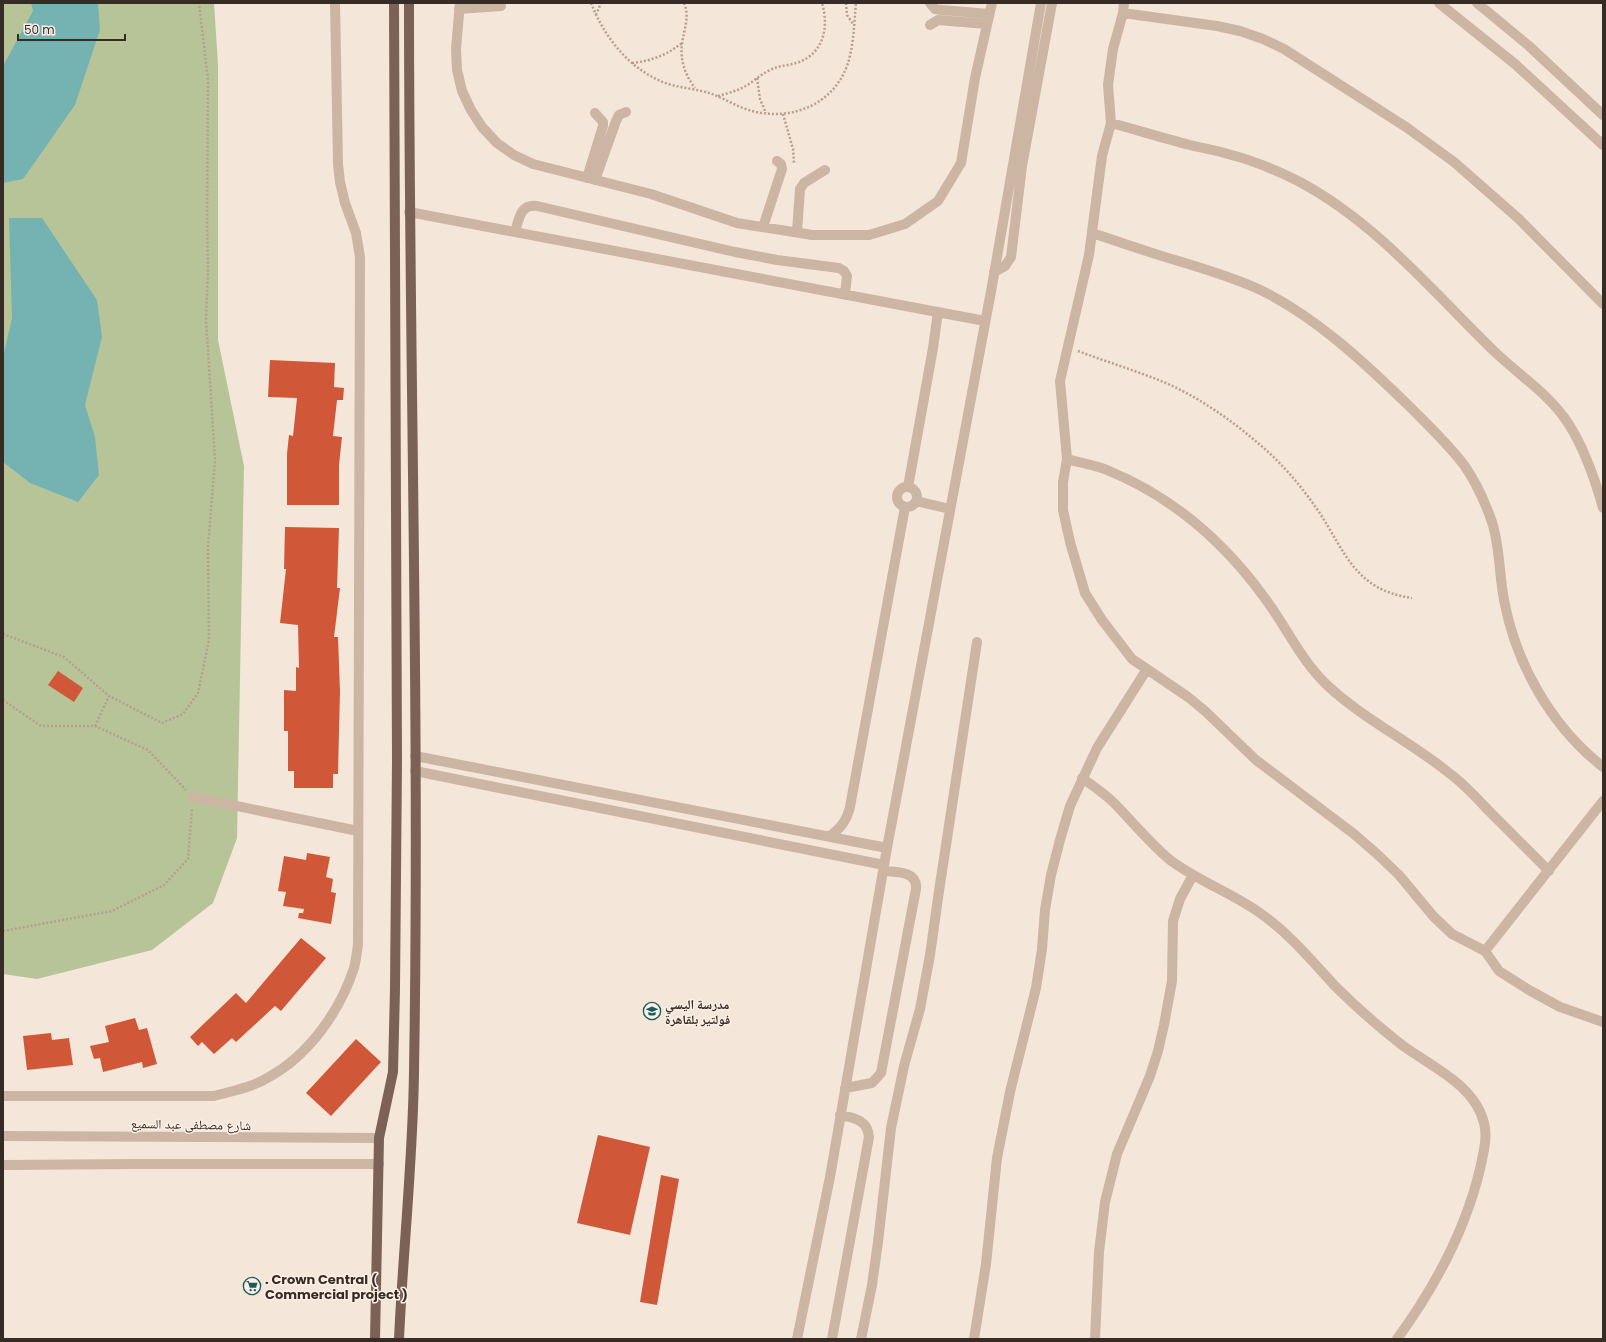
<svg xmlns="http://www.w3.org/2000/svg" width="1606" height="1342" font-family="Poppins,'Noto Naskh Arabic',sans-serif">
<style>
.green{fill:#b7c498}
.water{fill:#75b3b3}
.building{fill:#d15739}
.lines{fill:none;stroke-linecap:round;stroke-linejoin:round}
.path{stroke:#b99e8e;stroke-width:2.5;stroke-dasharray:2 2;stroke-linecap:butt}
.minor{stroke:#cdb5a4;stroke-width:10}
.major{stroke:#7b6156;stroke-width:10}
.labels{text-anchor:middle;stroke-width:3;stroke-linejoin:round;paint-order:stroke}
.poi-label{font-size:13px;font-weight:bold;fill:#372b26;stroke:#fbf0e6;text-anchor:start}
.street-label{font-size:13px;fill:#372b26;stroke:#fbf0e6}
</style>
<rect width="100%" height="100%" fill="#f4e6d9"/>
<path class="green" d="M3,3H214L218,65V340L244,466L237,838L213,903L152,950L37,979L3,974Z"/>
<path class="water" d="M31,3H98L100,30L75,105L23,179L3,183V66L33,11Z
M9,218H42L97,300L102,337L85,405L95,437L99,475L78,502L30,483L3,462V357L12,318Z"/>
<path class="building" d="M270,360L335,363L334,387L344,388L343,400H337L333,436L342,437L339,465V505H287V454L289,435L293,436L297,398L268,397Z
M285,527L339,528L337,588H340L334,637H338L340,691L339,732L338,774H333V788H294V771H288V731H284V690L296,691V667L299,668L298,625L280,623L286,569H284Z
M58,671L83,688L74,702L48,685Z
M307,853L330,857L326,877L333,879L331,892L336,893L331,924L298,918L299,913H303L304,909L283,906L286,892L278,891L284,856L306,860Z
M301,938L326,958L281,1011L275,1006L236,1042L232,1038L214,1054L202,1042L198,1046L190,1037L236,993L246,1003Z
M135,1018L139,1030L147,1028L157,1064L143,1068L142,1062L103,1072L100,1058L94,1059L90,1046L109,1042L105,1026Z
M51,1033L52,1040L69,1038L73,1065L27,1070L23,1036Z
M356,1039L381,1062L331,1116L306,1093Z
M598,1135L650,1147L630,1235L577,1223Z
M661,1175L679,1179L657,1305L640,1302Z"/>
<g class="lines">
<path class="path" d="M591,3C605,39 631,71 668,84C682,88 696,89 709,93C724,98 737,107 752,111C790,121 832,106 847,66C854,46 854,23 856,3
M684,3C690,17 684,29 682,44C680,60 685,75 695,88
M846,3L847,15L853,24
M596,15L601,3
M632,63C651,61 667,55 682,43
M757,78L760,99L766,113
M718,96C729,93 740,90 749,84C756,79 762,74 770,70C779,65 789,66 799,62C824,53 829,26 822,3
M783,114L793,149L794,163
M1078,351C1107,362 1137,371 1166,383C1200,398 1231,420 1259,444C1282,463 1302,487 1319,512C1346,553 1355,590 1412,598
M3,634L64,657L109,696L162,723L183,714L198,693L209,640L208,547L215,460L206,320L208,271L207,221L208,80L199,3
M3,700L41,726H95L148,750L186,790
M95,726L109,696
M3,931L112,911L164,885L188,859L192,808"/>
<path class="minor" d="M460,3L456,49L457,70L462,91L471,110L482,127L497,143L514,155L533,164L651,194L737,223L812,235H869L905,224L938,201L961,163L975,78L992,3
M930,3L935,9L942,10L989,14
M1124,3L1123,13L1113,49L1108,85L1111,123L1102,156L1089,255L1060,381L1067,459L1063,482V510L1070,542L1085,593L1102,620L1132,659L1188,697L1205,711L1256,760L1354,834L1377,854L1399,875L1434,917L1452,934L1485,951L1499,971L1529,990L1560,1007L1603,1022
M1439,3L1515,64L1603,145
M1477,3L1529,46L1603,115
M459,9L501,6
M1123,13L1217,26L1240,31L1263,39L1284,49L1406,127L1454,162L1519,219L1603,304
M930,25L938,20L987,24
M1111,123C1137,130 1163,138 1190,145C1202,148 1215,150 1228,154C1252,160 1276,170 1298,181C1376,222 1433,292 1495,352C1520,376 1549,394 1568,423C1584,448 1595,479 1603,508
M587,178L603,126V122L595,113
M595,180L616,121L619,115L626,112
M409,212L985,321
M763,227L782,169L781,164L777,161
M515,232C519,219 520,204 537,206L735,252L777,260L839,268L844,271L847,276L845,294
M797,232L800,189L804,183L825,170
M1092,233C1120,242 1148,252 1175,260C1202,268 1228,276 1254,287C1312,313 1365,363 1410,407C1429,426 1448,444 1464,465C1476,482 1485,502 1492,522C1500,547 1499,574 1504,600C1516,664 1551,726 1603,767
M994,272L1005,266L1011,257L1022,166L1052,3
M1067,459C1080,463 1095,465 1107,470C1171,496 1224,542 1264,597C1286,626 1301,661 1328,686C1365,720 1411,742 1449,773C1463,783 1475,796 1487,809C1507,829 1528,850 1549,871
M897 497a10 10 0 1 1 20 0a10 10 0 1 1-20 0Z
M908,487L933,348L938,312
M916,501L950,509
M415,756L887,848
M415,771L884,865
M1082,778C1095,787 1108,796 1118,807C1135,825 1151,844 1170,860C1198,881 1232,893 1260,913C1290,934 1311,960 1335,986C1356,1007 1379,1027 1402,1045C1432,1067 1475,1085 1484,1123C1488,1138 1483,1154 1480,1169C1465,1232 1435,1287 1397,1339
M193,797L358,831
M830,836C841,828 847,820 850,807L905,507
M1485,951L1603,801
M845,1088L872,1083L881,1073L916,889C918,871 896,872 883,871
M3,1096H214C233,1091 253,1087 269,1077C309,1055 340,1011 354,968C356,961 357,952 358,944L360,257L356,233L345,203L340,182L338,164L335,3
M3,1136L379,1138
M3,1165L137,1164H379
M797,1339L830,1177L887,848L992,286L1041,3
M832,1339L869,1137C868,1120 854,1118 840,1115
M861,1339L872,1285L878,1242L891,1128L904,1066L920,1009L930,955L939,891L977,642
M974,1339L986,1264L997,1158L1010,1092L1036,988L1042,949L1045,910L1051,875L1060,840L1070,806L1097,748L1147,669
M1095,1339L1099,1252L1105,1202L1117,1154L1150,1076L1158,1051L1164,1025L1172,981L1173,921L1180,899L1193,875"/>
<path class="major" d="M375,1339L379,1138L393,1072L395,989L397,761L394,3
M399,1339C403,1250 413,1160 414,1071C420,715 409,359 409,3"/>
</g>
<defs>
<symbol id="school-ring" viewBox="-11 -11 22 22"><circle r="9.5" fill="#fbf0e6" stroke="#185c5d" stroke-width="1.5"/><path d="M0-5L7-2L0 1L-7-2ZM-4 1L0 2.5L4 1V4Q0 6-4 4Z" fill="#185c5d"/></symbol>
<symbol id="supermarket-ring" viewBox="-11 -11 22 22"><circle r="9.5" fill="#fbf0e6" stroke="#185c5d" stroke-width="1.5"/><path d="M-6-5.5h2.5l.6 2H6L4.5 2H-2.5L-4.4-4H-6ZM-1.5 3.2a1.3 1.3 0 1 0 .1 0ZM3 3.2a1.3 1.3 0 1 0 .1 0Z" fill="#185c5d"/></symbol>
</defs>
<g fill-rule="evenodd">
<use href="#school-ring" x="642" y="1001" width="20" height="20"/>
<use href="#supermarket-ring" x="242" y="1276" width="20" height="20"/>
</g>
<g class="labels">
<g class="poi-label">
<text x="665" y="1009">مدرسة اليسي<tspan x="665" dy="15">فولتير بلقاهرة</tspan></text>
<text x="265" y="1284">. Crown Central (<tspan x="265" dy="15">Commercial project )</tspan></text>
</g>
<g class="street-label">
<text transform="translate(191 1124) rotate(1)" y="5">شارع مصطفى عبد السميع</text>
</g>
</g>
<rect width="1606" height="1342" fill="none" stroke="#372b26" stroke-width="8"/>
<path d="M18 34v6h107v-6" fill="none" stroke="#372b26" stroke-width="2"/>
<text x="24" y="34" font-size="12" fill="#372b26" stroke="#fbf0e6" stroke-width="3" paint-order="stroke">50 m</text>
</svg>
